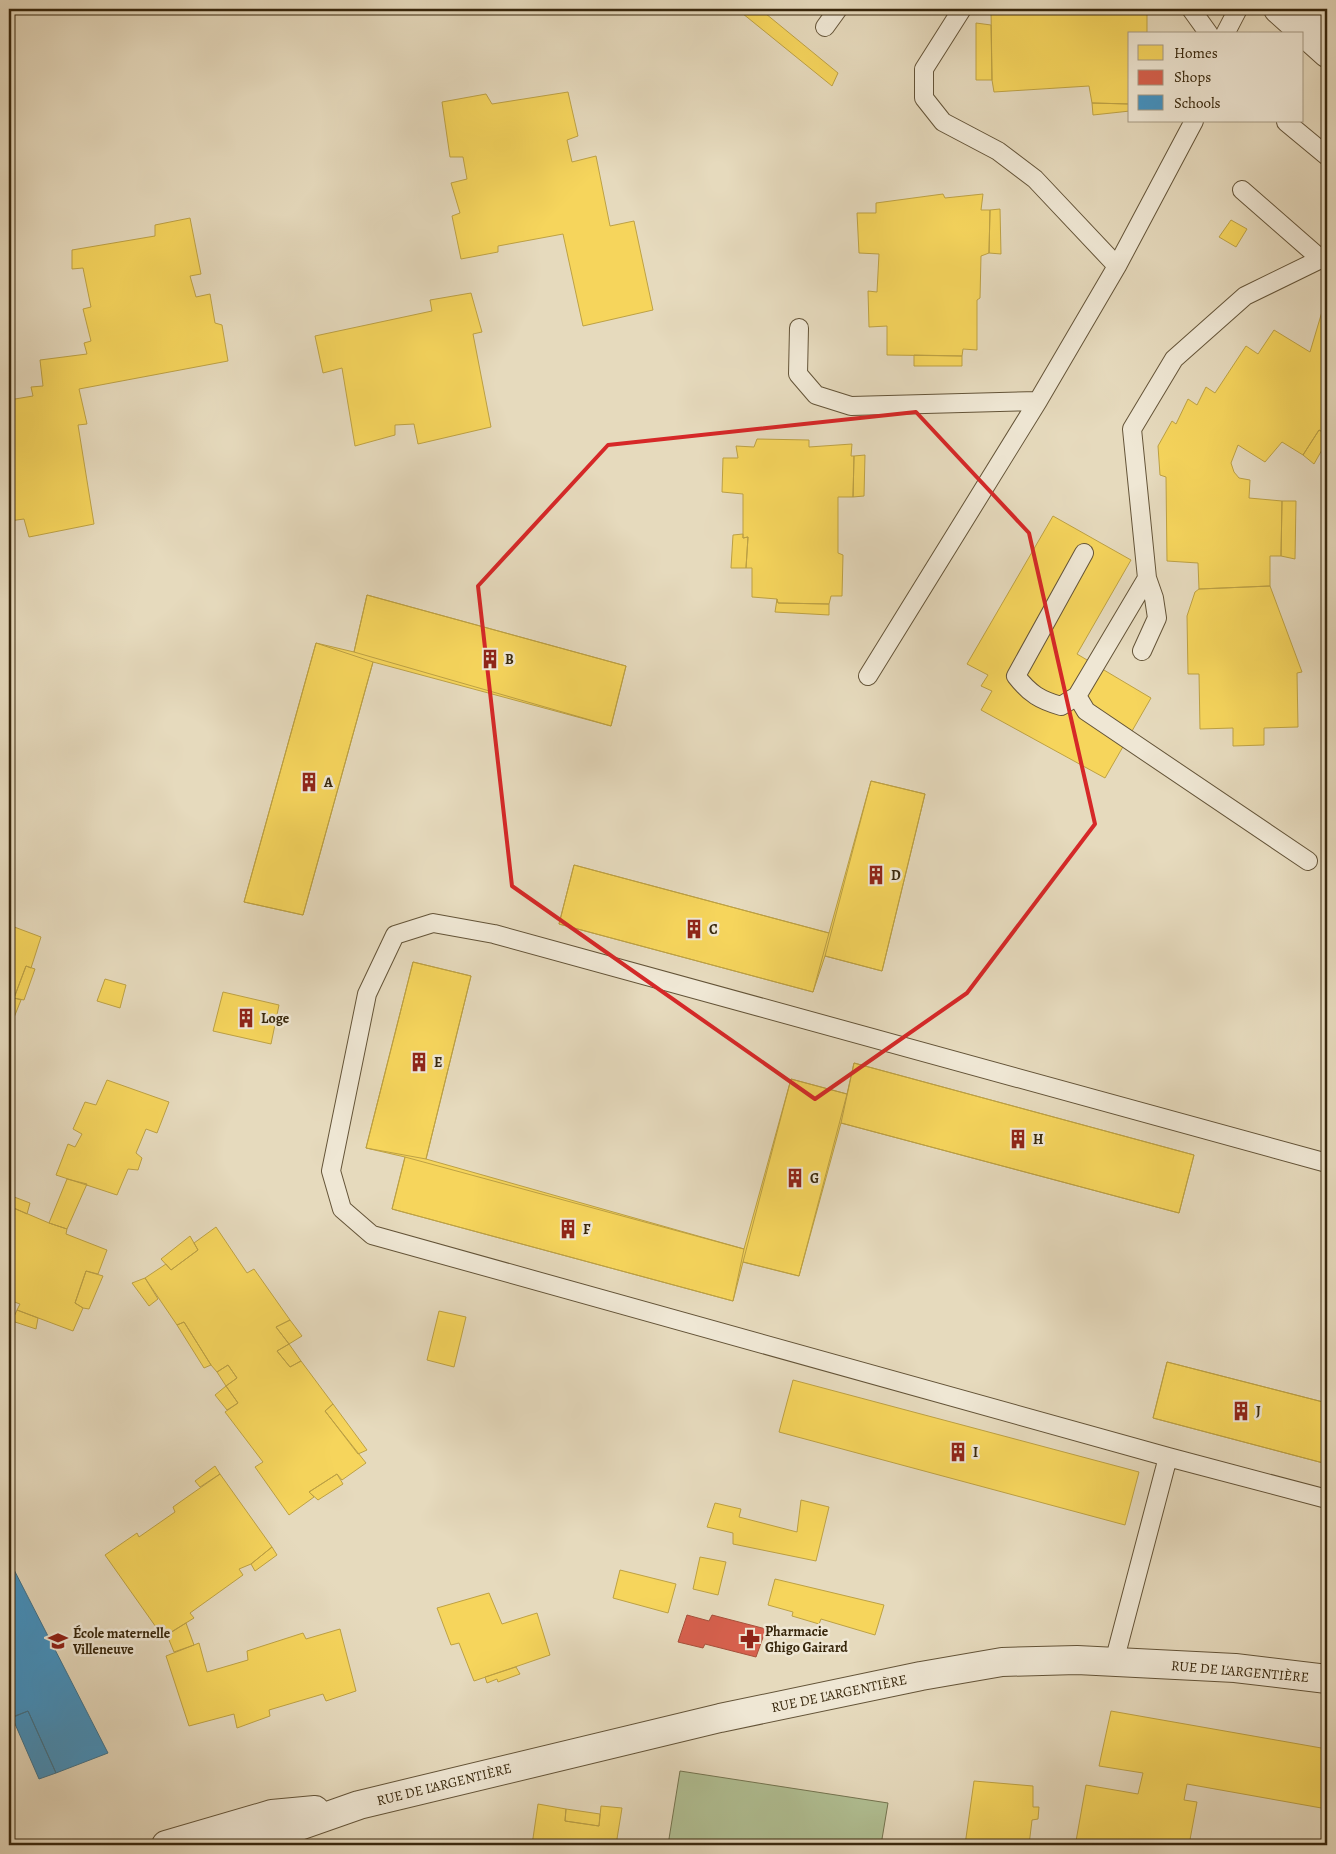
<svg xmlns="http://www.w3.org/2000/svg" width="1336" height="1854" font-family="Alegreya,serif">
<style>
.green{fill:#b1c094;stroke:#747450}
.homes{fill:#f6d55c;stroke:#bda144}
.shops{fill:#d6604d;stroke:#a74f3a}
.schools{fill:#4393c3;stroke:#40738c}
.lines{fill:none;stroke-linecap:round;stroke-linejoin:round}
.service-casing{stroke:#645438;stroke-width:20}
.minor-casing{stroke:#645438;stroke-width:30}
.tertiary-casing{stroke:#645438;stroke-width:30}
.service{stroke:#efe7d4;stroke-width:18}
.minor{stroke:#efe7d4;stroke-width:28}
.tertiary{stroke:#efe7d4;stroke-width:28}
.marked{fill:none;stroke:#d62828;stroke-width:4;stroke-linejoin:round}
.labels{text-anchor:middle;stroke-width:5;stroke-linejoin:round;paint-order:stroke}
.poi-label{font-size:14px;font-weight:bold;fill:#38270c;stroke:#efe7d4;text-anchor:start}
.street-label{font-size:14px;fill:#38270c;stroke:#efe7d4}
</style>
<rect width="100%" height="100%" fill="#e6dabd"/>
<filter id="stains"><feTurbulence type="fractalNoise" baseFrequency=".004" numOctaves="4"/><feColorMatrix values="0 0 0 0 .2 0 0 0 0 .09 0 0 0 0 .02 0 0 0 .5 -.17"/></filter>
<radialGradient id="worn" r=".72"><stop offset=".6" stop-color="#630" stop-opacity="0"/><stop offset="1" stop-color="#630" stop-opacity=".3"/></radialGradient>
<path class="green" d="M680,1771L888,1803L881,1845H668Z"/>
<path class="homes" d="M737,9H760L838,73L832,86Z
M991,9H1147V34H1130V104L1092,103L1089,86L994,92L992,80Z
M976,23L991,25L992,80H976Z
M568,92L578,136L567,140L572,162L596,156L610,226L634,221L653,310L583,326L563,234L498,246V252L461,259L452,216L460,213L451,183L467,179L463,157H450L442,102L486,94L492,104Z
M1092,103L1130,104V111L1093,115Z
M943,194L945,198L983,194L981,210H990L989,253L981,256L980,298L977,300V350L963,349L962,356L887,355V326L869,327L868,291L877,292L879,254L859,253L857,213H876V203Z
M1000,209L1001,254L989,253L990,210Z
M190,218L201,274L190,276L196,297L210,294L215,323L222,325L228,361L79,389L87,424L78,425L94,524L29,537L24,519L9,521V400L33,396L31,387L43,386L40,360L87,354L84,343L91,341L83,309L91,307L83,268L72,269V250L155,236V225Z
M1231,220L1247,229L1236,247L1219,237Z
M471,293L482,332L473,334L491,427L418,444L414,424L395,425V435L355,446L342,368L323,373L315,336L432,311L430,300Z
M1324,305H1327V377L1322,388L1327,391V424L1323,432L1319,430L1303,455L1282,442L1265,462L1238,445L1231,463L1234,472L1239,478L1250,480L1249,498L1282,501L1281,556H1270V586L1199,589L1198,563L1167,561L1166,477L1160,475L1158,446L1172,421L1176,424L1188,399L1197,405L1206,387L1215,393L1246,346L1258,354L1274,330L1310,352Z
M914,355L962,356V366H914Z
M1319,430L1327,435V441L1314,464L1303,455Z
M757,439L809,440V447L852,444L851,456H854L853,497H838V553L843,555L842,596H831L829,604L778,603L777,599L752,597V568H746L748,537L743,538V494L722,492L723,458H738L736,446L754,447Z
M865,455L864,496L853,497L854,456Z
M1282,501H1296L1295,559L1281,556Z
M1053,516L1131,560L1077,654L1151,698L1105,778L981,710L992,691L981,686L988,675L967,664Z
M743,534V538L748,537L746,568H731L733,535Z
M1270,586L1302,672L1297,673L1298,727L1264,728V745L1233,746V728L1200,729L1199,674H1188L1187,616L1195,592L1199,589Z
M367,595L626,666L611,726L373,662L303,915L244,902L316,643L354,652Z
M367,595L626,666L611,726L354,652Z
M777,599L778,603L829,604V615L775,612Z
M316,643L373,662L303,915L244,902Z
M871,781L925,794L882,971L825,956L813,992L559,924L574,865L829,933Z
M871,781L925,794L882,971L825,956Z
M574,865L829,933L813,992L559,924Z
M9,925L41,937L31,968L26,966L14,998L21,1000L13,1020L9,1019Z
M413,962L471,976L426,1159L744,1249L791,1079L847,1094L854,1063L1194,1155L1179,1213L841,1123L799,1276L743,1262L733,1301L392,1209L405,1157L366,1148Z
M413,962L471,976L426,1159L366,1148Z
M26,966L35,969L24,1000L14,998Z
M105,979L126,985L120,1008L97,1001Z
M223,992L279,1005L271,1044L213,1031Z
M854,1063L1194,1155L1179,1213L841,1123Z
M791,1079L847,1094L799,1276L743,1262Z
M107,1080L169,1102L157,1133L146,1129L136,1153L142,1158L138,1170L128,1169L117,1195L56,1175L68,1144L75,1147L82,1134L73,1129L85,1102L96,1105Z
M405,1157L744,1249L733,1301L392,1209Z
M67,1179L87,1184L67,1229L49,1223Z
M9,1195L30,1203L27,1214L9,1206Z
M9,1206L49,1223L67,1229L66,1234L107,1250L98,1274L86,1271L75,1303L83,1308L73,1331L17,1310L20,1304L9,1300Z
M216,1227L247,1273L254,1269L290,1320L276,1327L289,1344L277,1351L290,1367L301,1361L333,1404L325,1411L366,1463L342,1480L337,1474L309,1492L314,1497L289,1515L255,1467L263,1462L225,1412L238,1403L226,1386L237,1378L228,1365L217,1372L211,1365L184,1322L177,1325L145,1278L166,1264L171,1270L198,1250L194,1243Z
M190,1236L198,1250L171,1270L161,1259Z
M86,1271L103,1276L89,1309L83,1308L75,1303Z
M145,1278L158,1299L149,1306L132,1283Z
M17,1310L38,1318L36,1329L12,1321Z
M439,1311L466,1317L454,1367L427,1360Z
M290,1320L302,1336L289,1344L276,1327Z
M184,1322L211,1365L204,1368L177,1325Z
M289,1344L301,1361L290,1367L277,1351Z
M1167,1362L1327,1403V1464L1153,1418Z
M1167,1362L1327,1403V1464L1153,1418Z
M228,1365L237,1378L226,1386L217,1372Z
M793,1380L1139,1472L1125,1525L779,1432Z
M226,1386L238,1403L227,1410L215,1395Z
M333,1404L367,1450L358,1454L325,1411Z
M215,1466L220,1474L200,1487L195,1481Z
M220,1474L272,1547L251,1564L239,1569L243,1575L190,1613L194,1618L163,1637L105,1555L137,1533L139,1537L175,1512L173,1507Z
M337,1474L343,1484L318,1500L309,1492Z
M801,1500L829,1507L816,1561L733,1544V1533L707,1527L715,1503L741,1509L739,1517L797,1532Z
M272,1547L277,1555L255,1571L251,1564Z
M700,1557L726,1562L718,1595L693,1589Z
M620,1570L676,1584L668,1613L613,1598Z
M775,1579L884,1605L875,1635L821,1619L819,1624L792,1616L793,1612L768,1605Z
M489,1593L502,1624L537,1613L550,1655L474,1681L459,1643L451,1645L437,1608Z
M186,1623L194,1645L174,1652L167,1635Z
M340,1629L356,1691L326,1701L323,1694L269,1710L270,1716L237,1728L234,1714L189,1726L166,1656L199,1643L207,1672L248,1660L247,1651L303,1633L306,1639Z
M516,1667L520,1674L498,1682L497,1679L487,1683L485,1677Z
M1111,1711L1327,1749V1809L1187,1784L1184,1800L1197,1802L1189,1845H1098L1076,1841L1086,1785L1138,1794L1143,1773L1099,1766Z
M974,1781L1033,1786V1807H1039L1038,1819L1032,1820L1029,1845H965Z
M538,1804L566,1809L565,1821L599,1826L601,1806L622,1808L616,1845H532Z
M566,1809L600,1814L599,1826L565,1821Z"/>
<path class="shops" d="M687,1615L709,1621L712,1615L766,1629L756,1657L705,1644L703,1648L678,1642Z"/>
<path class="schools" d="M9,1560L108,1753L56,1773L28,1711L9,1719Z
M28,1711L56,1773L39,1779L12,1717Z"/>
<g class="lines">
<defs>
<path id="service" d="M962,9L924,69V98L943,122L998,151L1035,179L1117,266
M1191,9L1209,34
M825,27L838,9
M1225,34L1238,9
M1286,122L1327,156
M1242,190L1322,260
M799,328L798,374L816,395L851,406L1038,401
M1084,553L1016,676C1030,694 1040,700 1061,706L1077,696L1147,578L1132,429L1174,359L1245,296L1327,256
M1142,651L1157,618L1154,598L1147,578
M868,676L1038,401L1117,266L1194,121
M1077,696L1086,711L1308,861
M1327,1163L494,934L433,923L395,935L367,994L331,1171L342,1209L372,1235L1168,1457L1327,1499
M1114,1662L1168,1457"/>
<path id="minor" d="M166,1845L272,1814L315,1810
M245,1845L359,1805L720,1718L921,1676L1002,1662L1077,1660L1235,1668L1327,1679"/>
<path id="tertiary" d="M1278,9L1327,53
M1312,9L1327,22"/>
</defs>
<use href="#service" class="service-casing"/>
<use href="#minor" class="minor-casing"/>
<use href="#tertiary" class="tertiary-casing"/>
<use href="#service" class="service"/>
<use href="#minor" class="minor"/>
<use href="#tertiary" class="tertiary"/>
</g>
<path class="marked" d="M916,412L1029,533L1095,824L967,993L815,1099L512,886L478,586L608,445Z"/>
<defs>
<symbol id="building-bare" viewBox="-9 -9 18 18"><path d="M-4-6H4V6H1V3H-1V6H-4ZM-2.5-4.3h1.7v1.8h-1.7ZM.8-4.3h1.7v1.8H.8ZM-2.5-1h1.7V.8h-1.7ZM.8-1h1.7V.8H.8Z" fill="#8f2418" stroke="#efe7d4" stroke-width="2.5" paint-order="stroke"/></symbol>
<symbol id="pharmacy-bare" viewBox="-9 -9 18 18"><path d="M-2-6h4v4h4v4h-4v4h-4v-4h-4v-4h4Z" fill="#8f2418" stroke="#efe7d4" stroke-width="2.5" paint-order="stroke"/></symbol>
<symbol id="school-bare" viewBox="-9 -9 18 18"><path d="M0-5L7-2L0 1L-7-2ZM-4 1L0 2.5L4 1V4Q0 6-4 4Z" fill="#8f2418" stroke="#efe7d4" stroke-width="2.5" paint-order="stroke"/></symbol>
</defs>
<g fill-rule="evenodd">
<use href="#building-bare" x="476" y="645" width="28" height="28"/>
<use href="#building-bare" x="295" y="768" width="28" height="28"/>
<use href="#building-bare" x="862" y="861" width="28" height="28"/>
<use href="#building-bare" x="680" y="915" width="28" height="28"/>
<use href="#building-bare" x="232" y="1004" width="28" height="28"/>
<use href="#building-bare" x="405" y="1048" width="28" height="28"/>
<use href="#building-bare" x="1004" y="1125" width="28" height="28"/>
<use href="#building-bare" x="781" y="1164" width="28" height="28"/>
<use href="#building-bare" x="554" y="1215" width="28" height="28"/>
<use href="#building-bare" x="1227" y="1397" width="28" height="28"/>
<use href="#building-bare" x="944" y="1438" width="28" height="28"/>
<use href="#pharmacy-bare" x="736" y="1625" width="28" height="28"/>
<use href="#school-bare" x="44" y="1627" width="28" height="28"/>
</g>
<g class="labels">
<g class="poi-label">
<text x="505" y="664">B</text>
<text x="324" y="787">A</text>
<text x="891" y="880">D</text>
<text x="709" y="934">C</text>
<text x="261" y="1023">Loge</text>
<text x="434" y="1067">E</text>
<text x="1033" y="1144">H</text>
<text x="810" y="1183">G</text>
<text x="583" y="1234">F</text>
<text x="1256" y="1416">J</text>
<text x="973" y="1457">I</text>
<text x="765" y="1636">Pharmacie<tspan x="765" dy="16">Ghigo Gairard</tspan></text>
<text x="73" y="1638">École maternelle<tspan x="73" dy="16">Villeneuve</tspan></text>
</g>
<g class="street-label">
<text transform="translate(1240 1671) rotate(5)" y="5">RUE DE L'ARGENTIÈRE</text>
<text transform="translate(839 1693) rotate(-12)" y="5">RUE DE L'ARGENTIÈRE</text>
<text transform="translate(444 1784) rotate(-14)" y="5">RUE DE L'ARGENTIÈRE</text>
</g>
</g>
<rect width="1336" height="1854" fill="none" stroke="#e6dabd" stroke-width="30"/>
<rect x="10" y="10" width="1316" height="1834" fill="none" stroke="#38270c" stroke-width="2.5"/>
<rect x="15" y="15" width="1306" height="1824" fill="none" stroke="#38270c"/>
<rect x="1128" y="32" width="175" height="90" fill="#efe7d4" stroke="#a69a84"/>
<rect x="1138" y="45" width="25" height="15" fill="#f6d55c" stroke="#a69a84"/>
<text x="1174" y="58" font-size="15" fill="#38270c">Homes</text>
<rect x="1138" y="70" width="25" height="15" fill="#d6604d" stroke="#a69a84"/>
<text x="1174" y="82" font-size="15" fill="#38270c">Shops</text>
<rect x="1138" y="95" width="25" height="15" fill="#4393c3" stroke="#a69a84"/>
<text x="1174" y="108" font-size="15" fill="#38270c">Schools</text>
<rect width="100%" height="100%" filter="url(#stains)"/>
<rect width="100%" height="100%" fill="url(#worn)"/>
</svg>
